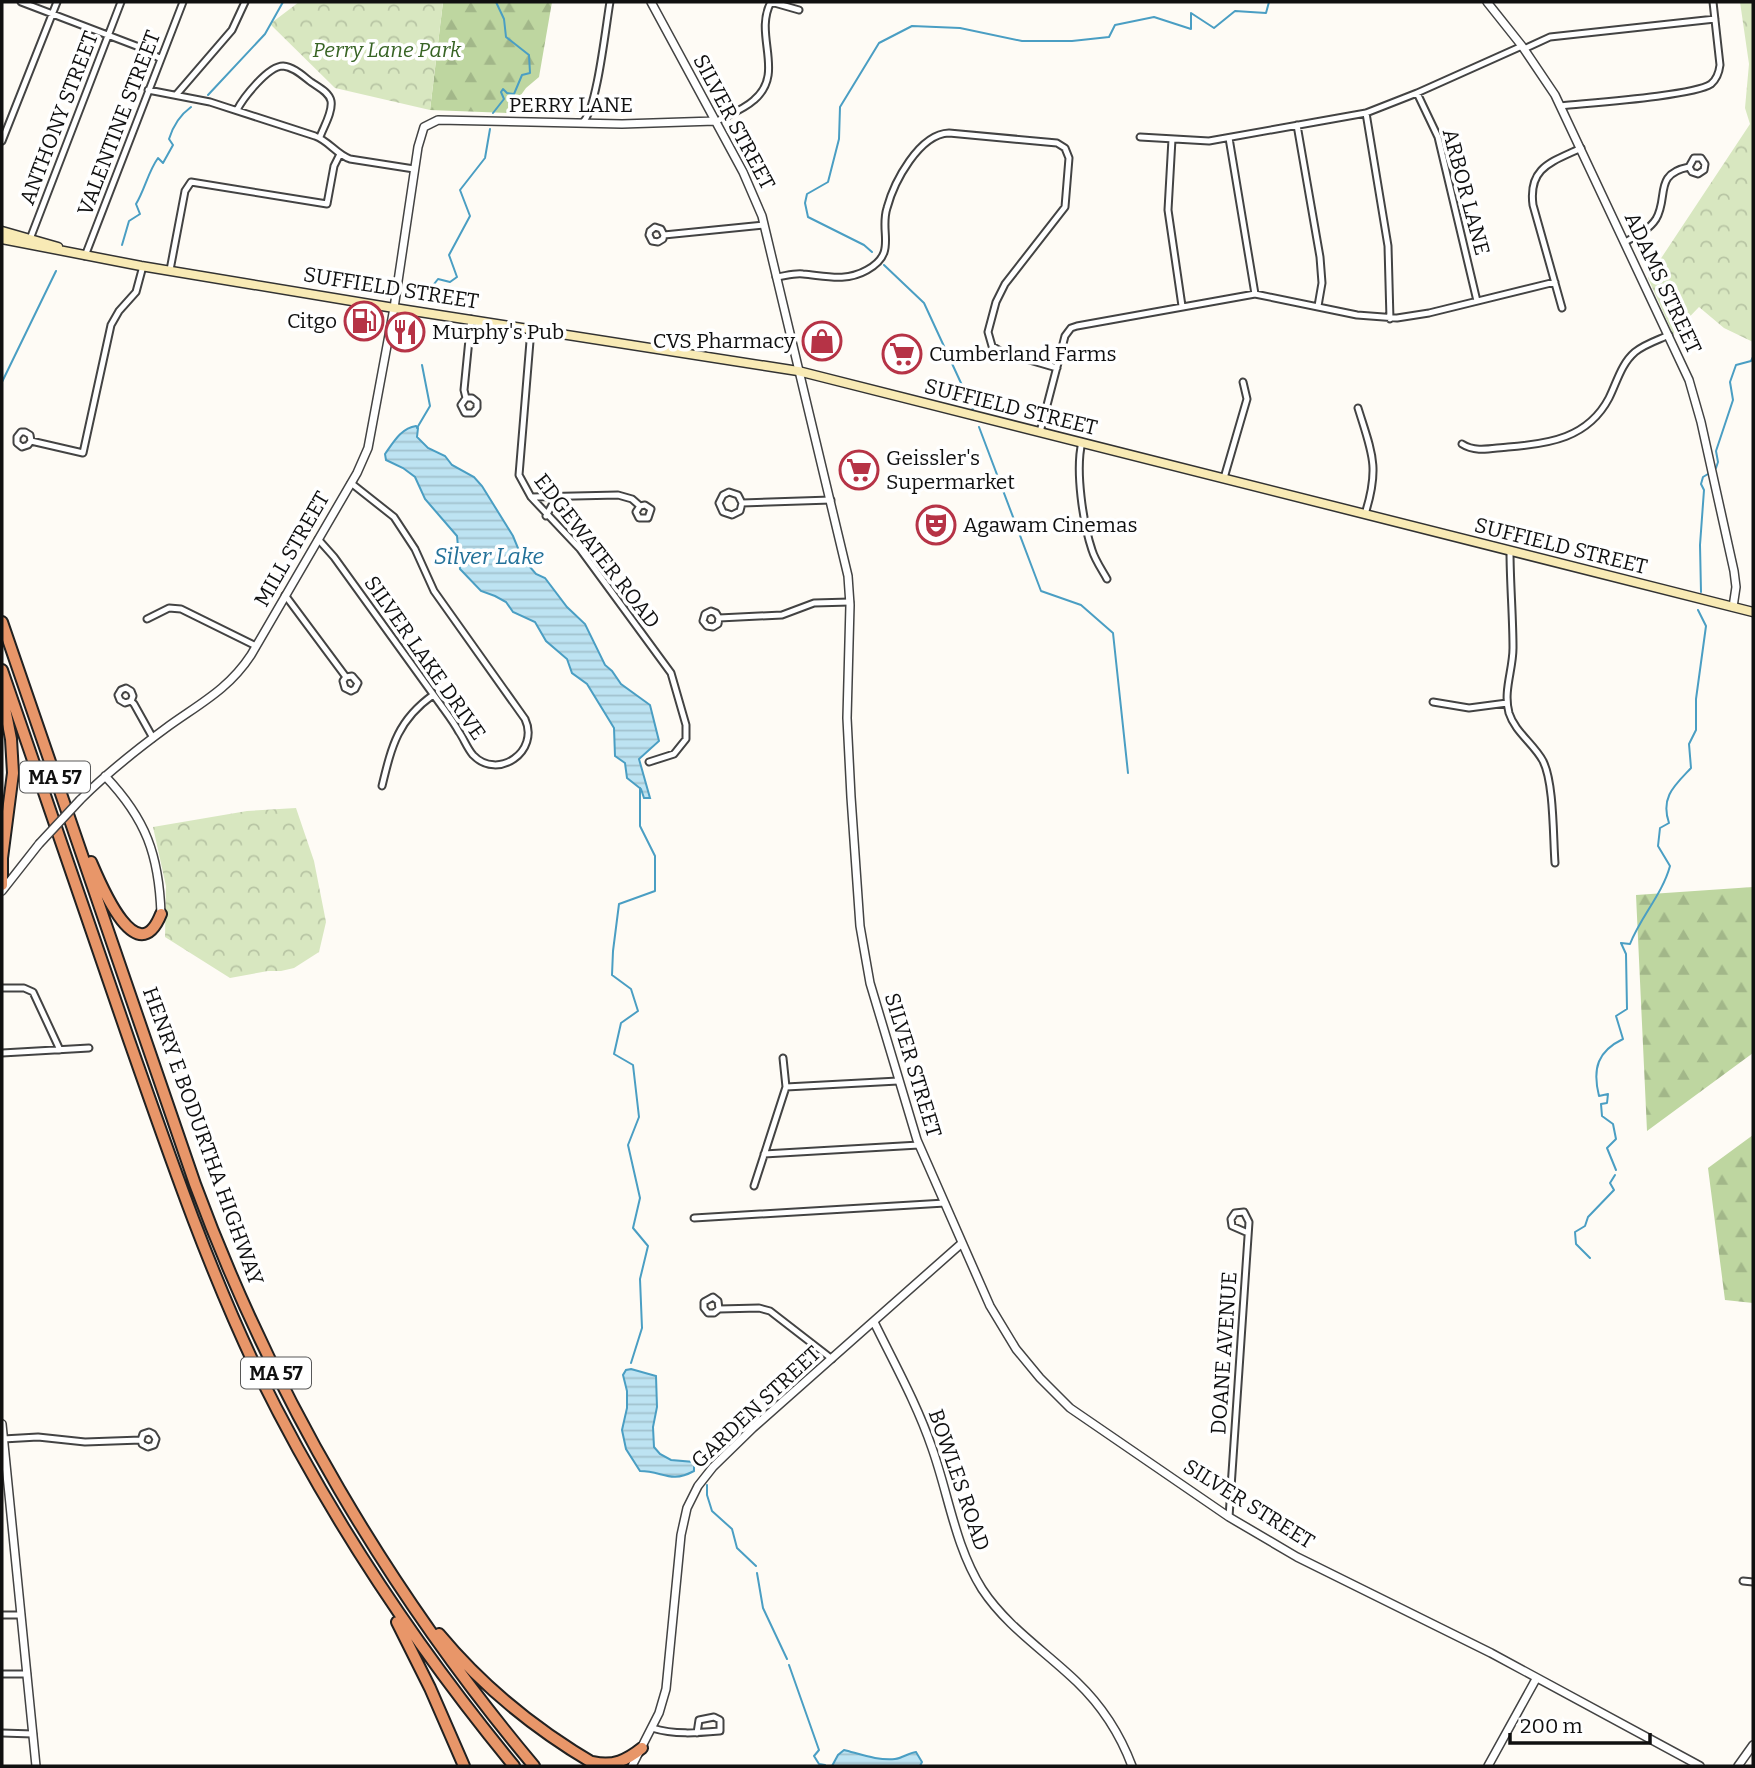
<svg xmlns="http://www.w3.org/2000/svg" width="1755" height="1768" font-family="Bitter,serif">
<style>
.forest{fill:url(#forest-firs)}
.park{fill:url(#park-crowns)}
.water{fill:url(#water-rules);stroke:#4a9ec3;stroke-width:2}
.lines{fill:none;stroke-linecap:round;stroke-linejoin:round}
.stream{stroke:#4a9ec3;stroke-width:2}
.minor-casing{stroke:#434343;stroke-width:9}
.tertiary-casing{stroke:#434343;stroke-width:10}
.secondary-casing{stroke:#323232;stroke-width:11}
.motorway-casing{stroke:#212121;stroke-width:14}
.minor{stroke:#fff;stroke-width:5}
.tertiary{stroke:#fff;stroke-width:7}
.secondary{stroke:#f8eab5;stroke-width:8}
.motorway{stroke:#e89669;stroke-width:10}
.tertiary-bridge-casing{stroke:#434343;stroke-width:10;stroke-linecap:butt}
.tertiary-bridge{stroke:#fff;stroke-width:7}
.labels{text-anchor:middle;stroke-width:7;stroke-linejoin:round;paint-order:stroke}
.shield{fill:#fff;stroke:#585858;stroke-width:2}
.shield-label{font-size:19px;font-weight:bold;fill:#101010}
.park-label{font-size:21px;font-style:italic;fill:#386425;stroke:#fff}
.street-label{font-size:21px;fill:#101010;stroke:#fff}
.poi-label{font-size:21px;fill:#101010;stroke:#fff;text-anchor:start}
.water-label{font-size:23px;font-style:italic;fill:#237199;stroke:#fff}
</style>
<defs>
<pattern id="forest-firs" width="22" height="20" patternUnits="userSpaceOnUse" patternTransform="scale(1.75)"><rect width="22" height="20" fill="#bed6a0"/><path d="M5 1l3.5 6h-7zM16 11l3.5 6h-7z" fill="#a2b789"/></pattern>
<pattern id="park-crowns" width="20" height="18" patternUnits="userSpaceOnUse" patternTransform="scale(1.75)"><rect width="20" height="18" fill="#d8e7c0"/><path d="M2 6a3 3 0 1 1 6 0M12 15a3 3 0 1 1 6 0" fill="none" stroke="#b8c5a4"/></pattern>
<pattern id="water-rules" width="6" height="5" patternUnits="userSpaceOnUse" patternTransform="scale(1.75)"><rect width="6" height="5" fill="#bde3f2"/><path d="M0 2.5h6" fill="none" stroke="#a1c2ce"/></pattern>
</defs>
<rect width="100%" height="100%" fill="#fefbf5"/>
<path class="forest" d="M443,2H552L539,77L526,88L508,113L430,110Z
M1753,887V1053L1647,1131L1636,895Z
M1753,1135V1303L1725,1300L1708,1168Z"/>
<path class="park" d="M299,2H443L430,110L335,88L270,24Z
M1740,2H1753V342L1724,328L1699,307L1673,334L1648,278L1750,124L1745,108L1749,64Z
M296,808L314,861L326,922L319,952L294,968L281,971H268L230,978L165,937L166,886L153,827L247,811Z"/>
<path class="water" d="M416,426L418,428L417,437L428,448L445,456L452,465L474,477L482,486L513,536L522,558L536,574L545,578L567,607L585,624L605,665L612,671L621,684L650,705L659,741L639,759L650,798H644L641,789L627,778L625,763L615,756L614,728L587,684L572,673L567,659L546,641L535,622L513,612L506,602L495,596L481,591L460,569L457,536L425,499L415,477L403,468L386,460L385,454C393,443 401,428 416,426Z
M631,1369L656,1376L657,1407L653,1427L654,1447L660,1454L671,1460L694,1462V1471C670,1484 663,1471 640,1471L626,1449L622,1430L627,1408V1391L623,1375L626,1370Z
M844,1750C860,1754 879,1761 895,1759C903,1758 908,1753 916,1752L922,1762L920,1766H832L838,1755Z"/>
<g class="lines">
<path class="stream" d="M208,95L265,34L283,2
M493,113L504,99L501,92L503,89L507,93L514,94L522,75L530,73L529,55L506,37L504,19L496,2
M122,245L129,221L140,214L136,204C145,189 148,172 158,158L163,163L173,145L169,139C173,126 180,115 191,107
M872,252L864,245L808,217L805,203L807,194L828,182L839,139L840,107L879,43L912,26L960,28L1022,41H1072L1109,37L1115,25L1154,17L1191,29V13L1214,28L1235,11L1266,13L1269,2
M884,265L924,303L973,409
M426,302L431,288L438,279L450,282L457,277L449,255L470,216L460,190L485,158L490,129
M2,382L56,271
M979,427L1041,591L1081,605L1113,633L1128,773
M417,428L430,406L422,365
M1716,468L1718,462L1716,451L1733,400L1730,382L1736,365L1751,361L1753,357
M1701,592L1700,545L1704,490L1701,484L1703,477L1708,474
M1616,1170L1607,1148L1616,1139L1613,1124L1602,1116L1601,1104L1607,1103L1608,1094L1599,1096C1592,1068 1598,1051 1623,1039L1616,1016L1627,1009L1626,954L1621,943L1630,944C1641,916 1662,895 1670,866L1658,846L1660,828L1669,823C1660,797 1675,785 1691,768L1689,744L1696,730V699L1706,626L1698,610
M1590,1258L1576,1244L1575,1232L1585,1226L1588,1217L1614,1190L1610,1183L1615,1175
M631,1363L642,1328L640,1279L648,1246L633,1228L640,1198L628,1145L639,1117L633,1065L614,1054L621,1023L638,1011L631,989L612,975L613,951L619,904L655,891V856L640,826V788
M707,1485V1495L712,1511L732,1529L737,1548L756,1566
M757,1573L763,1608L787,1659
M789,1665L819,1750L814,1756L819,1764L825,1765"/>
<defs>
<path id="minor" d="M21,2L139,47L161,59
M771,2L799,10
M1524,49L1550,37L1715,19
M148,90L210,102L315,136C329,141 336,154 350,159L414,169
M1417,93L1438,137L1477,301
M176,95L232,30L245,2
M1561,106C1588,103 1693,96 1711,84C1717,79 1719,73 1720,65L1713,2
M237,110C243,98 268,66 283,66C294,67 303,76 311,82C318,87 329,92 331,101C333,112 323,128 320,137
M1366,113L1388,246L1390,319
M583,122C597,110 606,24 610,2
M715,122C728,115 743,110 754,100C786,73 753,35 771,2
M1297,125L1320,257L1322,283L1318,306
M1140,137L1209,141L1366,113L1417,93L1522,46
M1229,138L1255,294
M1172,139L1168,210L1182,306
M2,141L57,2
M664,235L661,229L655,227L650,231L649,235L652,241L658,242L663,239L664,235L764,225
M30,239L121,2
M1625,242C1636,236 1649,230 1656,219C1669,197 1653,174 1689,167L1694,158H1701L1705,164L1704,170L1698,174L1692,172L1689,167
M85,256L183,2
M170,270L185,191L191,182L327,204L334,166L340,154
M776,277C785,276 794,273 803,274C826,276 846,282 867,270C898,253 879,233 887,208C894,182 919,134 949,133L1057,143L1065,148L1069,158L1065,207L1005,284L996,302L988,332L992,346L1002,352L1057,368
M1562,308L1533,205C1528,167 1552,162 1581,148
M531,329L519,475L531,497L580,549L671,673L686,725V739L674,754L649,762
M466,398H472L477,402V408L473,413H465L461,405L466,398L464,390L471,319
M1358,408C1372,453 1380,467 1365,514
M1040,432L1065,336L1071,328L1077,326L1255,294L1357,315L1397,318L1429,313L1555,282
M31,441L30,435L25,432H21L17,437V443L22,447L28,445L31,441L83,453L111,325L119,311L136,292L143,266
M1082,442C1075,470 1083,523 1092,550C1095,560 1102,570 1107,579
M1462,444C1476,453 1492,448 1508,447C1549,444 1588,438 1609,398C1617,382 1621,364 1635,352C1645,344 1658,340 1669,335
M1224,478L1247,399L1243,382
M531,497L618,495L632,499L640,506L636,512L639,518H648L651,509L645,505L640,506
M742,503L740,511L732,515L723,512L719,503L723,495L729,492L738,495L742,503L831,500
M546,516L557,496
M318,539L334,557C369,605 403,653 438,701C445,711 453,721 459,732C464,739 467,748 473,755C498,781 540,751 525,719L434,591L415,549L394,517L351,483
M1510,551C1510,583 1513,616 1513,648C1513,670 1503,691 1509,713C1515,732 1534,744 1543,761C1554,783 1553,836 1555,863
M285,595L346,677L343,681L345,688L351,691L355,689L358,683L352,676L346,677
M719,618L718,624L713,627L707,626L703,621L705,614L711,611L716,613L719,618L782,615L814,603L850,602
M147,619L169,608L181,609L256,646
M131,701L133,696L131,691L126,688L121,690L118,695L120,700L125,703L131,701L134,704L153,738
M1433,702L1469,708L1507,703
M382,786C392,745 398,720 433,695
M2,988H24L33,992L60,1050
M2,1053L89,1048
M783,1058L786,1087
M764,1154L919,1145
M754,1186L786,1087L898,1081
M694,1218L945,1203
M719,1309L718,1301L713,1297L704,1302V1308L708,1313H714L719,1309L759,1308L770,1311L832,1359
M3,1439L38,1437L85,1442L141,1440L142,1444L148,1447L154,1445L156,1439L153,1434L149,1432L143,1434L141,1440
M1229,1517L1249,1222L1244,1212L1235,1213L1231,1219L1232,1226L1248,1233
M1743,1581L1753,1582
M2,1615H21
M2,1674H27
M652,1728C675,1735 697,1733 720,1731V1720L714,1717L699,1720L697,1733
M2,1733L33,1734"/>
<path id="tertiary" d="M651,2L743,172L762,216L848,576L850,605L847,718L851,797L860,926L870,983L917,1140L990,1306L1016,1349L1040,1378L1070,1408L1229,1517L1297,1557L1491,1653L1700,1766
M1487,2L1522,46L1555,95L1689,380L1701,422L1734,571L1736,587L1733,607
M105,776C146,819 159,855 161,914
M80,800C106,774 136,750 166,728C199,704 228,690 251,655L357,473L368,448L394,308L418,147L424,127L438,120L622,124L715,121
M2,891L39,844
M874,1322C894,1363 917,1404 932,1448C949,1496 955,1546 982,1589C1007,1627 1045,1651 1077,1682C1102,1706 1120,1734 1132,1766
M2,1424L36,1766
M632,1766L659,1713L666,1689L681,1535L687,1508L698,1486L713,1467L753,1428L962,1243
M1488,1766L1536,1679
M1738,1766L1753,1745"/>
<path id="secondary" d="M2,231L58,247
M2,239L141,266L394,308L798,371L1753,612"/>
<path id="motorway" d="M2,622L195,1184C273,1396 389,1593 534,1766
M2,670C44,793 87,917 129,1040C168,1151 205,1260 255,1366C325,1510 413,1643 514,1766
M2,693L11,739L13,773L2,858V885
M91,862C100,883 137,974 161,914
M397,1622L430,1688L464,1766
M439,1634C483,1687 539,1732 598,1766
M593,1762C613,1767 627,1760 642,1748"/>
</defs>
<use href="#minor" class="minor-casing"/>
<use href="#tertiary" class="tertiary-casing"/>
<use href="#secondary" class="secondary-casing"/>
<use href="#motorway" class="motorway-casing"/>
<use href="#minor" class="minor"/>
<use href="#tertiary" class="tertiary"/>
<use href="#secondary" class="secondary"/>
<use href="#motorway" class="motorway"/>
<defs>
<path id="tertiary-bridge" d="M39,844L80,800"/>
</defs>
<use href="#tertiary-bridge" class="tertiary-bridge-casing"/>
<use href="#tertiary-bridge" class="tertiary-bridge"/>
</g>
<defs>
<symbol id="fuel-ring" viewBox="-11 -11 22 22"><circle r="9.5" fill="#fff" stroke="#b63346" stroke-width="1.5"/><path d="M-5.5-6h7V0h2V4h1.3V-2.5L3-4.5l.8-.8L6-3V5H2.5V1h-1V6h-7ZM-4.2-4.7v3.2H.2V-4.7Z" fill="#b63346"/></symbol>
<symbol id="restaurant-ring" viewBox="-11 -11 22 22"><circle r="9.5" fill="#fff" stroke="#b63346" stroke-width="1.5"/><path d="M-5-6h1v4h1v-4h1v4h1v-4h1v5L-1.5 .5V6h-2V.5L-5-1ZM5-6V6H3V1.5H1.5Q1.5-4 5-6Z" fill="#b63346"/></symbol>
<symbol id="shop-ring" viewBox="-11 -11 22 22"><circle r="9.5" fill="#fff" stroke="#b63346" stroke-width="1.5"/><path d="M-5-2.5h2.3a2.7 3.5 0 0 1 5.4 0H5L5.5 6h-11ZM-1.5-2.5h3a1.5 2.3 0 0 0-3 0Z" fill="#b63346"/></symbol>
<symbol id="supermarket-ring" viewBox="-11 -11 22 22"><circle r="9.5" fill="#fff" stroke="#b63346" stroke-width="1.5"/><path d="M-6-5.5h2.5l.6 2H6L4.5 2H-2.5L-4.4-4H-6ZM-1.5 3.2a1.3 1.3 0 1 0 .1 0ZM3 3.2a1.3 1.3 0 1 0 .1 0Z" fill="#b63346"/></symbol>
<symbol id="theatre-ring" viewBox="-11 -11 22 22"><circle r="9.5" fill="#fff" stroke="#b63346" stroke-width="1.5"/><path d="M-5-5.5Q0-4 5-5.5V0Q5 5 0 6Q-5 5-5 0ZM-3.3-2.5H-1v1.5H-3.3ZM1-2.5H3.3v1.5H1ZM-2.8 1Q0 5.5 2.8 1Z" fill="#b63346"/></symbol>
</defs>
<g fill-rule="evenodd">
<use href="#fuel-ring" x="342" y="299" width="44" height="44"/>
<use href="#restaurant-ring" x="383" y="310" width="44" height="44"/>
<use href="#shop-ring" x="800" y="319" width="44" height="44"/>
<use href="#supermarket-ring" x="880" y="332" width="44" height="44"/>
<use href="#supermarket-ring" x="837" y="448" width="44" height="44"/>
<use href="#theatre-ring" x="914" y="503" width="44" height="44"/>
</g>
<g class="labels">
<g class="shield">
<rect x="20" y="761.5" width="70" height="31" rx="5"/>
<rect x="241" y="1357.5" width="70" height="31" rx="5"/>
</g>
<g class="shield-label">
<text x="55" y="784">MA 57</text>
<text x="276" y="1380">MA 57</text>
</g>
<g class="park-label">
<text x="387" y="57">Perry Lane Park</text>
</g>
<g class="street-label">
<text x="571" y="112">PERRY LANE</text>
<text transform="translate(59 118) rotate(-69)" y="7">ANTHONY STREET</text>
<text transform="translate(734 122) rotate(62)" y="7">SILVER STREET</text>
<text transform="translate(119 123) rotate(-69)" y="7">VALENTINE STREET</text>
<text transform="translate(1466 192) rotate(75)" y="7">ARBOR LANE</text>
<text transform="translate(1663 283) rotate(65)" y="7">ADAMS STREET</text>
<text transform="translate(391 288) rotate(9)" y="7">SUFFIELD STREET</text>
<text transform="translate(1011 407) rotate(14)" y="7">SUFFIELD STREET</text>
<text transform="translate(1561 546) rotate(14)" y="7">SUFFIELD STREET</text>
<text transform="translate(292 549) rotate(-60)" y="7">MILL STREET</text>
<text transform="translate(597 551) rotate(52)" y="7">EDGEWATER ROAD</text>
<text transform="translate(425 658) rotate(55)" y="7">SILVER LAKE DRIVE</text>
<text transform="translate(913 1065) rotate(73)" y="7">SILVER STREET</text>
<text transform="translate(203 1136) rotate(70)" y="7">HENRY E BODURTHA HIGHWAY</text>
<text transform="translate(1224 1353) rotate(-86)" y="7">DOANE AVENUE</text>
<text transform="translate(756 1407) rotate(-43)" y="7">GARDEN STREET</text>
<text transform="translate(959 1480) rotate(71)" y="7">BOWLES ROAD</text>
<text transform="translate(1249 1504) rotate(32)" y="7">SILVER STREET</text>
</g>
<g class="poi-label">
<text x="337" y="328" text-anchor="end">Citgo</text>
<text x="432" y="339">Murphy's Pub</text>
<text x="795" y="348" text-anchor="end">CVS Pharmacy</text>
<text x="929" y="361">Cumberland Farms</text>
<text x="886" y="465">Geissler's<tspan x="886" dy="24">Supermarket</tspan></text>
<text x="963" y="532">Agawam Cinemas</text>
</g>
<g class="water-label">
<text x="489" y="564">Silver Lake</text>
</g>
</g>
<rect width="1755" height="1768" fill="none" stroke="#101010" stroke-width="7"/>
<path d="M1510 1733v10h140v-10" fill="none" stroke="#101010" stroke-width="3.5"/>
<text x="1520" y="1733" font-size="21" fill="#101010" stroke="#ffffff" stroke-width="5" paint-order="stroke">200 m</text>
</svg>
